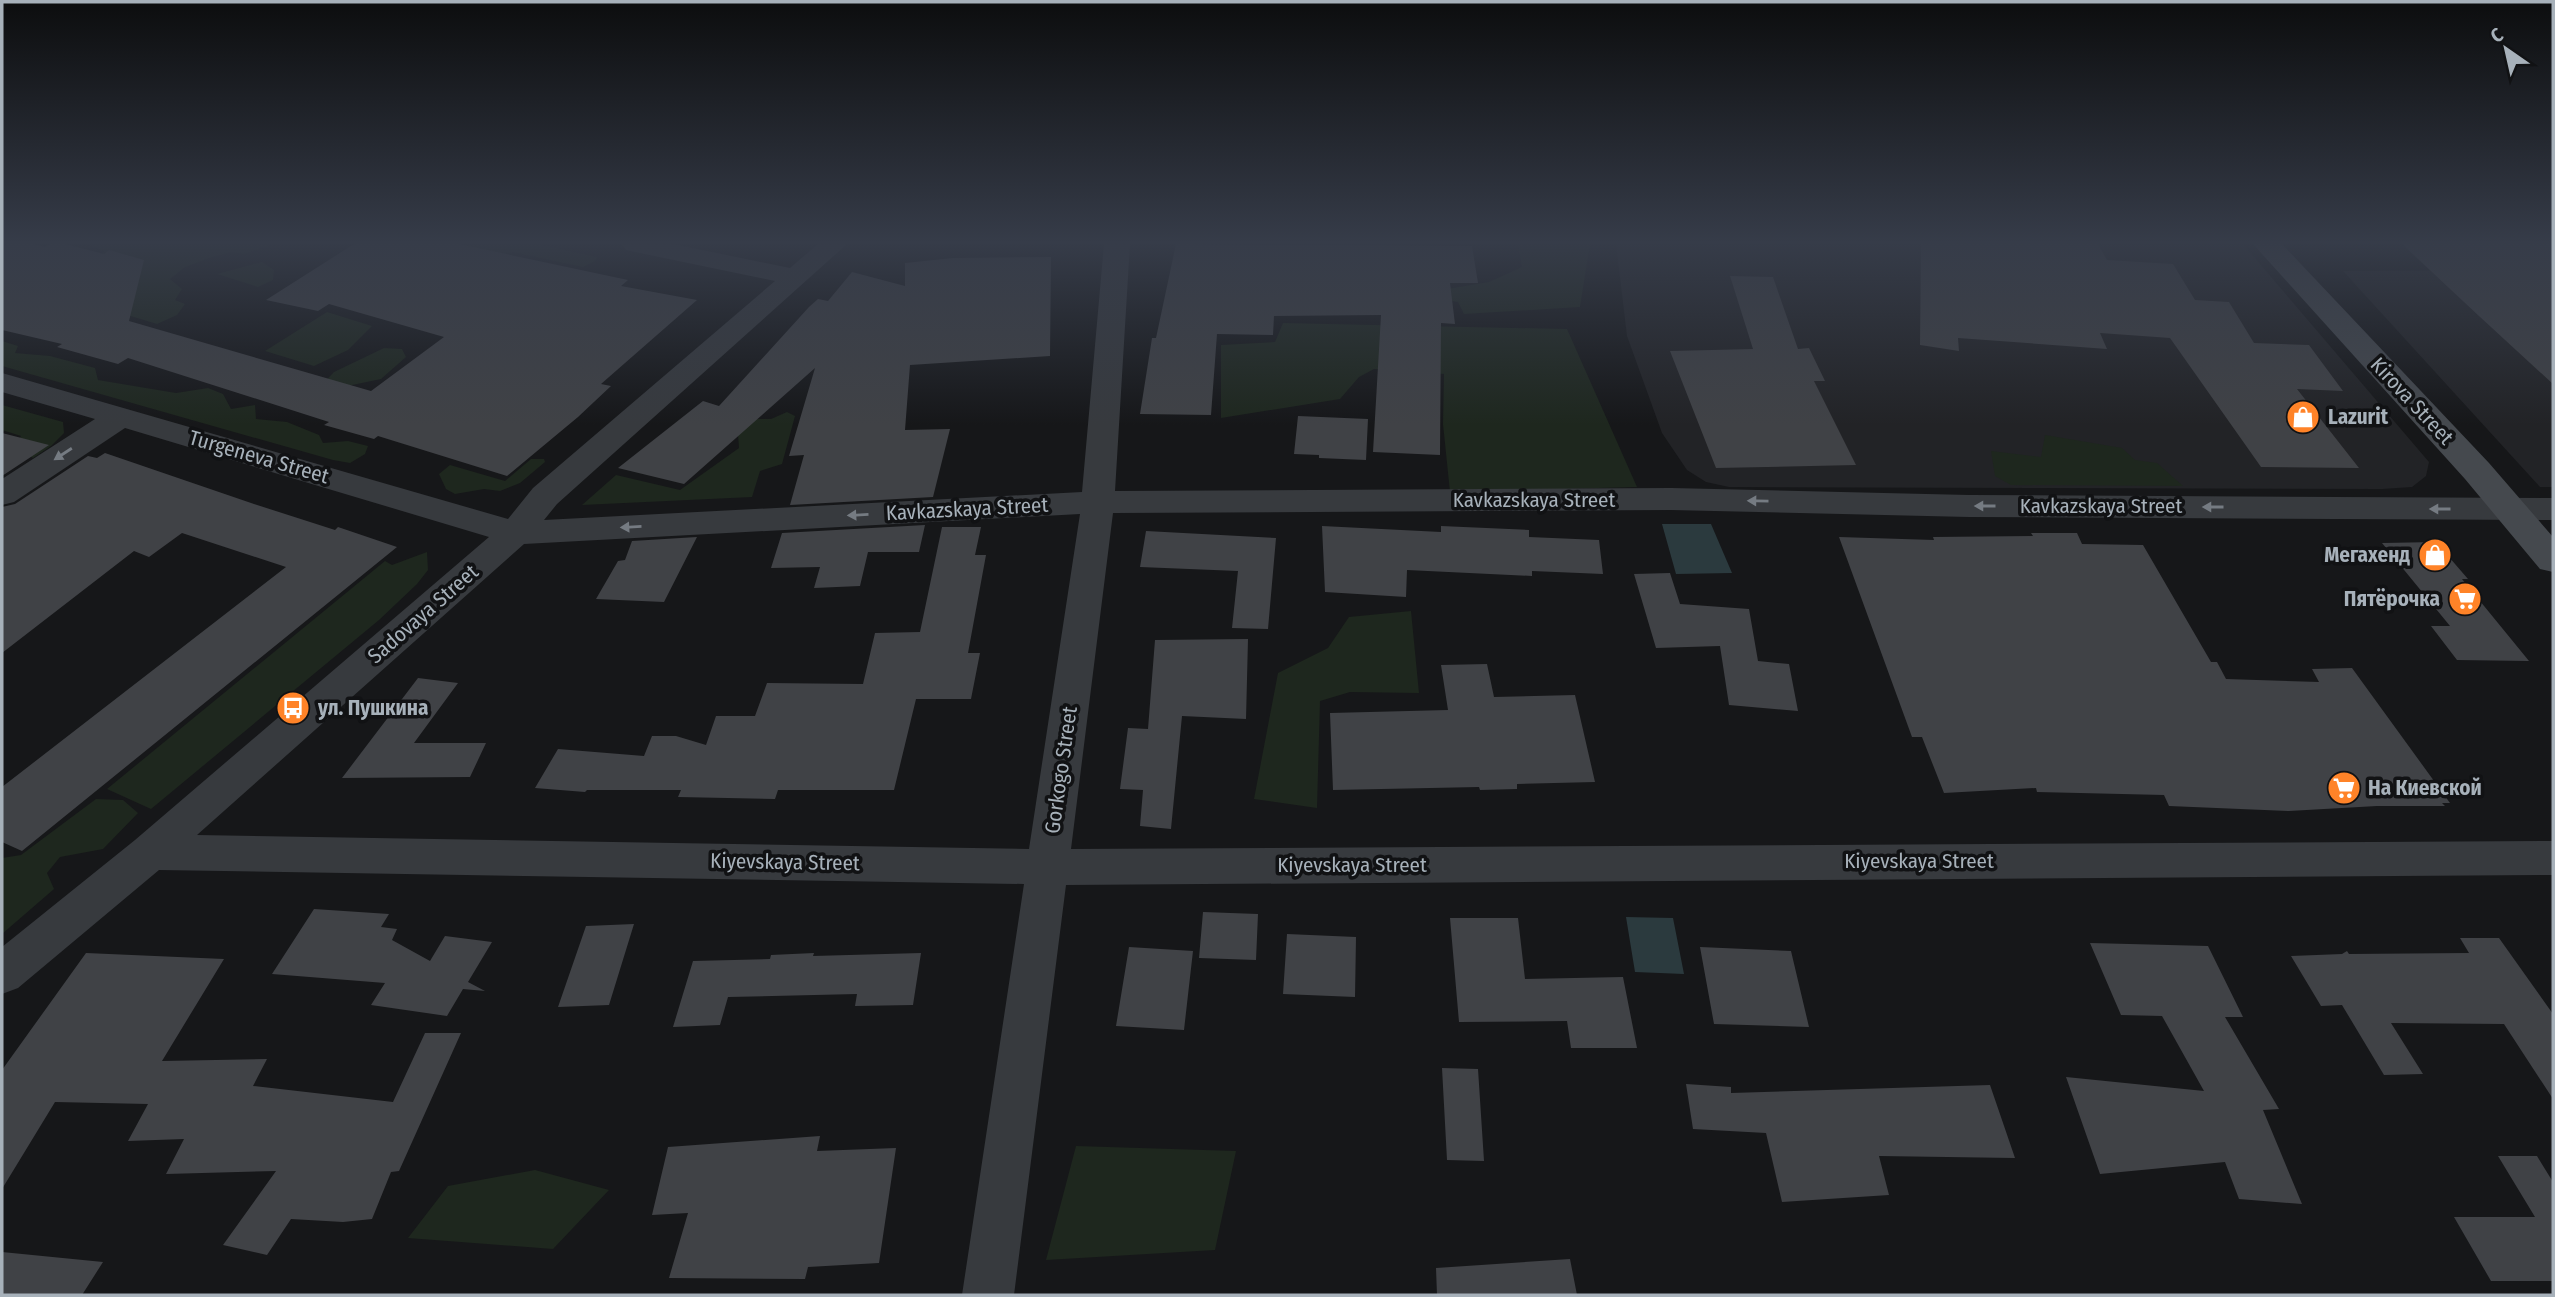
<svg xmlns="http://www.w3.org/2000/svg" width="2555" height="1297" font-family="'Fira Sans Condensed',sans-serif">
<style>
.built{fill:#222326}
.green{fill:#1e271e}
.water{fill:#2b3a3e}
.building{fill:#404246}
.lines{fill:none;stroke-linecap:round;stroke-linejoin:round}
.minor{fill:#373a3e;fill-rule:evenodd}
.secondary{fill:#45494e;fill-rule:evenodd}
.oneway{fill:#757b82}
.labels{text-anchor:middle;stroke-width:7;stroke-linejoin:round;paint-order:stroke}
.street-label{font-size:21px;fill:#a7b1ba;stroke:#111214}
.poi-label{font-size:21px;font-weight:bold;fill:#a7b1ba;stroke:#111214;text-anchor:start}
</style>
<rect width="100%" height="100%" fill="#161719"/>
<path class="built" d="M1616,244H2243L2429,462L2426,476L2412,487L2382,489L1729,487L1706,482L1687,470L1662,433L1627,336Z
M2553,270V487H2540L2343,271Z"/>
<path class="green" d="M88,244H271L245,254L231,252L209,258L185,267L170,279L182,289L175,300L185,304L177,315L157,324L114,311L94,260L105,251Z
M439,244H536L597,257L595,261L583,267L513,252L499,255Z
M1518,244H1590L1580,307L1464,314L1458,302L1441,299V290L1489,282L1522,267Z
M262,262L274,270L273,280L258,287L217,274Z
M327,312L372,326L348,350L314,366L265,351Z
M1283,323L1567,329L1637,487L1450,492L1443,424L1444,374L1374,369L1359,377L1340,399L1221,418V345L1275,342Z
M2,341L18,346L15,353L50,356L95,368L98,380L176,393L208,388L223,394L231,409L255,405L256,419L287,422L319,435L323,443L348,441L368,446L365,454L350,463L333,460L2,366Z
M384,348L402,349L406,357L381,379L314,393L334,372Z
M2,405L63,422L64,433L51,446L33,458L23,452H11L21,436L2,430Z
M787,412L795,416L782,464L760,471L752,497L582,505L616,475L680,490L739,448L738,434L753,419H771Z
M2045,435L2122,448L2135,460L2157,463L2183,486L2011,485L1995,476L1991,451L2041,457Z
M531,459H544L545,462L520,483L500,491L484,489L455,494L446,489L439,474L450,465L505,481Z
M427,552L428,570L417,584L379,620L151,809L107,789L385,561L392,565Z
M1411,611L1419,693L1350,692L1320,701L1317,808L1254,799L1278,673L1328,648L1349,617Z
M96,799L123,800L138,813L103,849L60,857L47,873L54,889L2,934V858L21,855Z
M1076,1146L1236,1151L1215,1250L1046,1260Z
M535,1170L609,1190L553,1249L408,1238L448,1186Z"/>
<path class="water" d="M1662,524H1711L1732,573L1676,574Z
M1626,917L1673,918L1684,974L1635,972Z"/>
<path class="building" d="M2,244H34L45,247L50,244H65L104,254L109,250L144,260L129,321L371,391L444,337L329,304L318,311L266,300L354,244H459L628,280L621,286L697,300L601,384L611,386L578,417L507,476L378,436L374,439L324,425L329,422L128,358L118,364L57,347L62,344L2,330Z
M1176,244L1472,246L1478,283H1450L1455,324L1441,323L1440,455L1373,452L1381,315L1274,316L1273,335L1217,334L1211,415L1140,414L1152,338H1156Z
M1921,244H2098L2107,260L2173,264L2195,300L2229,302L2254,343L2309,345L2343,391L2297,389L2359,468L2261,467L2170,338L2100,333L2107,349L1958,338L1959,351L1920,345Z
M2402,244H2553V384L2479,316Z
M1051,257L1050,356L910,365L905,430L950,429L933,497L790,505L804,455L789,456L815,368L684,484L618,468L703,401L719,406L809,307L818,299L828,301L852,272L905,286V263L953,258Z
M1730,276L1773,277L1798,349L1809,348L1825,381H1814L1856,465L1716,468L1670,351L1753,349Z
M1298,416L1368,419L1366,460L1319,458V455L1294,454Z
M2,433L49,445L2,476Z
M105,453L254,504L335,530L338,527L397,547L22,851L2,842V787L286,567L182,533L149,557L134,551L2,653V507L15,504L88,456L97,458Z
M925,525L919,552H868L860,586L814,588L820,567L771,568L782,533Z
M1322,526L1441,532V526L1529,530V537L1599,540L1603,574L1532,571V576L1407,570L1406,597L1325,592Z
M942,527H981L975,555H986L968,653H980L971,699H916L894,790H778L775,799L678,797L681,790H587L585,792L535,788L558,749L644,756L652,736H676L706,745L716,716H755L767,683L863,684L875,633L920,632Z
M1146,531L1276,538L1268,629L1232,628L1238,571L1140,567Z
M2031,533H2077L2082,544L2143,545L2211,662H2217L2226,679L2319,682L2312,669L2352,668L2450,803H2442L2445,806H2377L2289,811L2169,806L2164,795L2037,792L2036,788L1944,793L1922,737H1912L1839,537L1934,540L1933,537L2033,536Z
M697,537L664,602L596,599L618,561L625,560L632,541Z
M2436,542L2468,579H2462L2529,661L2457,660L2431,626H2450L2382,543Z
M1670,573L1680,604L1749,609L1758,661L1789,664L1798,711L1729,705L1720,646L1656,648L1634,574Z
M1248,639L1246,719L1182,716L1171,829L1140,826L1143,790L1120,789L1128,728L1148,729L1155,640Z
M1487,664L1494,697L1575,695L1595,782L1517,784V789L1480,790L1479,787L1333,790L1330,713L1448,710L1441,665Z
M418,678L458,683L414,743H486L470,777L342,778Z
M314,909L389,914L381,927L397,929L392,940L430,961L445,936L492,942L468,982L485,991L463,989L447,1016L371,1005L385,983L272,974Z
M1203,912L1258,914L1256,960L1199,958Z
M1450,918H1518L1525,979L1623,977L1637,1048H1571L1567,1021L1459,1022Z
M634,924L609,1005L558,1007L586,926Z
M1287,934L1356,937L1355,997L1283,994Z
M2460,938H2499L2553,1014V1099L2504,1024L2391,1023L2423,1074L2384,1075L2342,1005L2321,1006L2291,956L2342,954L2347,951L2349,954L2469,953Z
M2090,943L2208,946L2243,1017H2225L2279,1109L2263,1110L2302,1204L2239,1199L2225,1162L2100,1174L2066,1077L2204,1091L2162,1016L2121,1015Z
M1129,947L1193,951L1184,1030L1116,1026Z
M1700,947L1791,951L1809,1027L1714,1024Z
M86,953L224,959L162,1061L267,1059L253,1086L393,1102L425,1033H461L399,1171L391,1172L372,1219L343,1222L291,1219L267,1255L223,1245L276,1171L166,1174L184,1139L128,1141L148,1104L55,1102L2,1189V1070Z
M814,953L813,956L921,953L913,1005L855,1006L857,994L728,997L720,1025L673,1027L693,961L770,959L771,955Z
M1442,1068L1478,1069L1484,1161L1447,1160Z
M1686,1084L1731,1087V1093L1990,1085L2015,1158L1879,1156L1889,1195L1782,1202L1766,1133L1693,1129Z
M820,1136L817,1151L896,1148L879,1263L808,1267L805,1279L669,1278L688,1213L652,1215L668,1147Z
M2498,1156H2537L2553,1182V1281H2491L2454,1217H2535Z
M2,1252L103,1262L82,1295H2Z
M1570,1259L1577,1295H1437L1436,1268Z"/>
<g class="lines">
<path class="minor" d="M622,244H673L790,268L818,244H847L557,504L544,520L1082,492L1104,244H1130L1115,491L1671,488L1969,495L2553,498V520L1969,517L1671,510L1113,513L1071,849L2553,841V875L1066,885L1014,1295H962L1024,884L159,870L18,988L2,994V947L135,840L489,537L125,428L14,502L2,505V479L95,419L2,392V373L508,519L533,488L775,281L635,252L626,250ZM1080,514L1029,849L197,835L524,544Z"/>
<path class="secondary" d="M2253,244H2282L2489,463L2553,537V572L2540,569L2465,479Z"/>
</g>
<defs><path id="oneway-solid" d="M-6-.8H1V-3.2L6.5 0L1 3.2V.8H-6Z" transform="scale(1.75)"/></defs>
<g class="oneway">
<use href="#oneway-solid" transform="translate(63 454) rotate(147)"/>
<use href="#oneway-solid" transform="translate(1758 501) rotate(-179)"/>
<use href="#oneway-solid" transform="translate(1985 506) rotate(-180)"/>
<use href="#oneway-solid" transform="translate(2213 507) rotate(-180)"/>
<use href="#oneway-solid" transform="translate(2440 509) rotate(-180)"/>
<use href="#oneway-solid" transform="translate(858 515) rotate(177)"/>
<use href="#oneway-solid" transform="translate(631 527) rotate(177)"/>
</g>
<linearGradient id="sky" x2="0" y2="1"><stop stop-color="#0c0d0e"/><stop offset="0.57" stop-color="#363c49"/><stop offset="1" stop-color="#363c49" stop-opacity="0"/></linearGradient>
<rect width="2555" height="425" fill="url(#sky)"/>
<defs>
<symbol id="shop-disc" viewBox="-11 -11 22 22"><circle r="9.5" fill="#ff8328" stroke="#111214"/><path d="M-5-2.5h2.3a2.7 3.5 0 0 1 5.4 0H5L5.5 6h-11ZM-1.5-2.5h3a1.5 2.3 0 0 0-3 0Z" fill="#fff"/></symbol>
<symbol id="supermarket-disc" viewBox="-11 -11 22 22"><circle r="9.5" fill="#ff8328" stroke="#111214"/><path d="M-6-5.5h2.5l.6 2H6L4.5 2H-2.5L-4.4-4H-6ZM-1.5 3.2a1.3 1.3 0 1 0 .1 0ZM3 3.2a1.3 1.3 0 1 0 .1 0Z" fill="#fff"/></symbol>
<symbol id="bus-disc" viewBox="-11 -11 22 22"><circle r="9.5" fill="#ff8328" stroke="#111214"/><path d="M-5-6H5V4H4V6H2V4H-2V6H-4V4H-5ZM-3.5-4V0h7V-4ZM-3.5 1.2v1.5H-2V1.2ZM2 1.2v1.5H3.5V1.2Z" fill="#fff"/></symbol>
</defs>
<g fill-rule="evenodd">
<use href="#shop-disc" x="2284" y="398" width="38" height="38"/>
<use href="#shop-disc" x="2416" y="536" width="38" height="38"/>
<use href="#supermarket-disc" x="2446" y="580" width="38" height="38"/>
<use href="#bus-disc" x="274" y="689" width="38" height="38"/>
<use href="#supermarket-disc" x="2325" y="769" width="38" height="38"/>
</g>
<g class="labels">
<g class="street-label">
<text transform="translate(2412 401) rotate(47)" y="7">Kirova Street</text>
<text transform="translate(259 457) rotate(16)" y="7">Turgeneva Street</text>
<text x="1534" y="507">Kavkazskaya Street</text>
<text x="2101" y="513">Kavkazskaya Street</text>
<text transform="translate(967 509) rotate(-3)" y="7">Kavkazskaya Street</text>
<text transform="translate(423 614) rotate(-41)" y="7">Sadovaya Street</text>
<text transform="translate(1061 770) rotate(-82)" y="7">Gorkogo Street</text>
<text x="1919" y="868">Kiyevskaya Street</text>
<text transform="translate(785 862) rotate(1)" y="7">Kiyevskaya Street</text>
<text x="1352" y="872">Kiyevskaya Street</text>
</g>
<g class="poi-label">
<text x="2328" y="424">Lazurit</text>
<text x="2410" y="562" text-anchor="end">Мегахенд</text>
<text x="2440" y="606" text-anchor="end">Пятёрочка</text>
<text x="318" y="715">ул. Пушкина</text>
<text x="2368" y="795">На Киевской</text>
</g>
</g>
<rect width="2555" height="1297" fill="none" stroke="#a7b1ba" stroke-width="7"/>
<g transform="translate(2506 49) rotate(326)" stroke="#111214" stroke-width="5" paint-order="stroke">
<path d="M0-5L12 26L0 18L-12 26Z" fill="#a7b1ba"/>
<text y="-10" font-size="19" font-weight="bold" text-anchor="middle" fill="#a7b1ba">С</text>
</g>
</svg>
